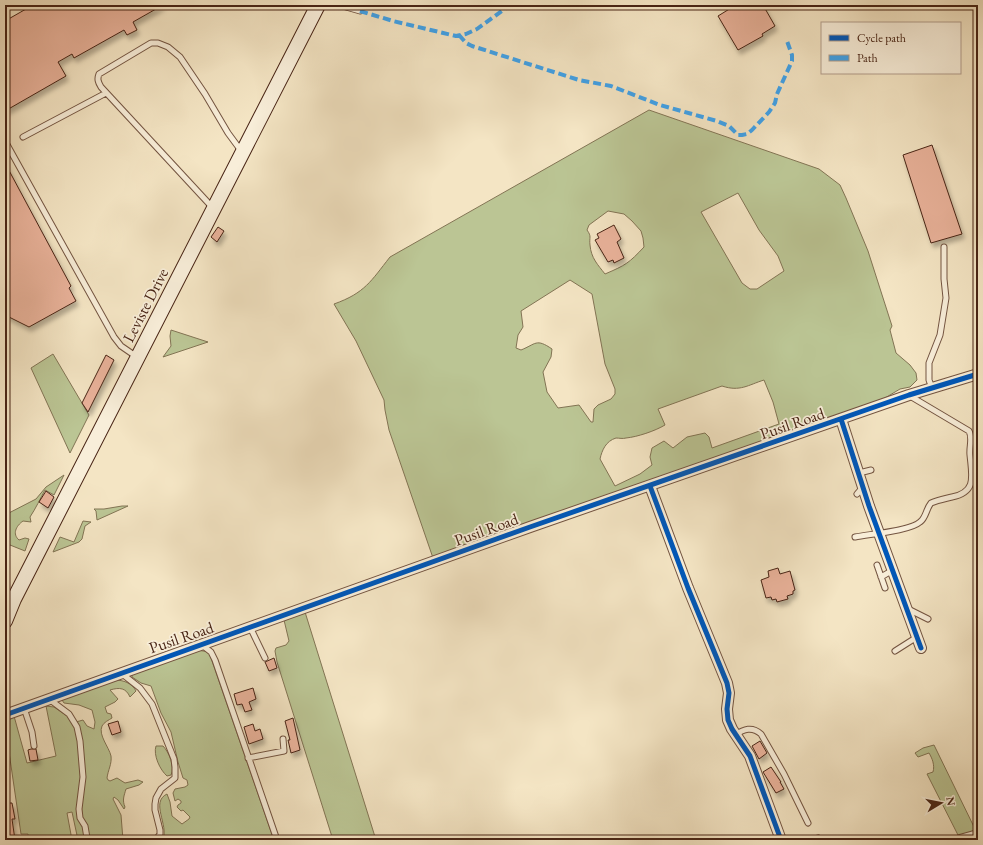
<svg xmlns="http://www.w3.org/2000/svg" width="983" height="845" font-family="'EB Garamond',serif">
<style>
.green{fill:#bbc594;stroke:#827454;fill-rule:evenodd}
.building{fill:#e9b29a;stroke:#482415;filter:url(#shadow)}
.lines{fill:none;stroke-linecap:round;stroke-linejoin:round}
.lane-casing{stroke:#735441;stroke-width:7}
.street-casing{stroke:#735441;stroke-width:12}
.secondary-casing{stroke:#482415;stroke-width:16}
.lane{stroke:#f8eed9;stroke-width:5}
.street{stroke:#f8eed9;stroke-width:10}
.secondary{stroke:#f8eed9;stroke-width:14}
.quiet{stroke:#3fa2ea;stroke-width:4;stroke-dasharray:8 4;stroke-linecap:butt}
.cycleway-casing{stroke:#f8eed9;stroke-width:8}
.cycleway{stroke:#0057b8;stroke-width:5}
.labels{text-anchor:middle;stroke-width:3.5;stroke-linejoin:round;paint-order:stroke}
.street-label{font-size:16px;fill:#482415;stroke:#f8eed9}
</style>
<defs>
<filter id="shadow"><feDropShadow dx="2.5" dy="4.5" stdDeviation="2" flood-color="#0004"/></filter>
</defs>
<rect width="100%" height="100%" fill="#f4e5c4"/>
<filter id="stains"><feTurbulence type="fractalNoise" baseFrequency=".005" numOctaves="4"/><feColorMatrix values="0 0 0 0 .2 0 0 0 0 .09 0 0 0 0 .02 0 0 0 .5 -.17"/></filter>
<radialGradient id="worn" r=".72"><stop offset=".6" stop-color="#630" stop-opacity="0"/><stop offset="1" stop-color="#630" stop-opacity=".3"/></radialGradient>
<path class="green" d="M649,110L819,169L840,185L846,198L868,251L892,326L890,330L896,353L910,365L916,373L917,380L910,387L900,389L885,398L785,433L703,464L433,558L389,430L385,410L384,400L356,341L334,304C365,293 371,281 390,257ZM738,193L759,230L778,256L784,271L757,289H750L742,283L701,212ZM608,211L624,214L632,221L641,231L643,238L644,247C629,263 626,265 605,274C598,265 591,258 590,245C589,237 592,237 587,230L589,225ZM570,280L592,294L605,364L615,389V394L611,399L598,405L594,409L593,422H591L579,405L558,408L547,392L543,372L551,357L552,349C536,338 536,344 521,350L516,348L518,335L523,327L521,311ZM764,380L773,402L779,424L712,448L709,437L705,433L687,437L673,448L664,441L652,448L650,457L652,465L640,474L615,486L600,459C602,450 606,441 616,438C619,438 623,439 626,438C637,437 655,431 665,425L658,409L722,386C740,392 748,385 764,380Z
M171,330L208,342L163,357L171,346L170,336Z
M53,354L89,415L70,453L31,368Z
M64,475L54,495L45,490C40,499 36,508 30,517L31,522L23,521C16,526 12,534 19,540L25,538L29,539L25,551L5,543V515L36,499L46,487Z
M122,506H128L97,520L96,511L94,509H104Z
M83,521L91,522L85,526L82,539L79,542L53,552L60,537L74,542Z
M305,612L376,840H333L277,662L275,651L276,648L286,645L289,641L284,620Z
M197,650L209,652L210,655L274,840H163C169,825 150,802 167,794L170,802L172,816L182,824L189,819L190,817L183,810L181,811L177,807L178,805L181,803V801L178,799L175,801L173,793L175,789L185,787L188,785L187,780L183,778L178,762L171,732L161,713L151,686L141,683L132,677V674Z
M115,680C123,680 132,683 136,691L130,697C126,688 120,687 110,690L118,699L115,702L105,707L107,713L111,714L112,718C109,720 104,722 102,726C98,735 109,747 111,756C112,764 108,770 107,778L108,780L110,781L117,778L125,783L138,780L143,782L139,785L126,789C124,796 122,800 125,807L124,809L118,800L114,797L113,799L121,815L123,840H78L72,812L67,813L72,840H28V834H21L9,752L5,739V720L14,716L27,763L56,756L46,706L54,707L76,722L83,720L87,726L94,729L95,722L92,710L79,705L64,703L62,700L63,699Z
M934,745L976,831L959,837L927,774L933,772C935,765 932,758 929,753L918,757L915,753L923,748Z
M156,746H163C169,752 175,767 171,775L167,776C160,770 153,755 156,746Z"/>
<path class="building" d="M33,5H163L133,22L137,30L127,35L124,30L74,58L72,54L58,62L66,76L5,111V21Z
M729,5H763L775,26L762,34L763,36L738,50L718,16L731,8Z
M932,145L962,234L931,243L903,155Z
M5,163L71,286L69,288L76,301L29,327L5,315Z
M614,225L621,239L617,242L624,258L614,263L613,260L608,262L595,240L599,238L597,234Z
M218,227L224,231L217,242L211,237Z
M106,355L114,360L88,412L82,403Z
M46,491L54,497L48,508L39,502Z
M778,568L780,574L790,571L795,590L793,591V594L787,596L788,599L777,602L776,599L772,600L771,597L766,598L761,580L769,577L768,571Z
M274,658L277,668L269,671L265,662Z
M253,688L256,699L249,702L252,710L245,712L242,704L237,705L234,694Z
M293,718L300,750L291,753L288,740H290L285,721Z
M118,721L121,732L112,735L108,724Z
M253,724L255,731L260,729L263,739L249,744L244,727Z
M760,741L767,753L759,759L752,746Z
M31,749H36L38,760L30,761L28,750Z
M771,767L781,782H780L784,789L776,793L763,772Z
M5,803H12L15,819H12L15,840H5Z"/>
<g class="lines">
<defs>
<path id="lane" d="M339,5L360,11
M23,137L106,93
M5,141L114,337L121,346L137,357
M213,208L101,87C98,82 97,79 99,74L151,43H158L168,47L180,57L205,94L228,133L242,152
M932,388L929,380V363L940,335L946,298L944,279V247
M859,473L871,470
M857,494L863,487
M855,537C870,534 910,531 920,522C926,518 926,509 931,503C938,500 944,499 952,497C977,492 972,476 970,455C969,447 973,438 969,431L910,396
M877,565L885,588
M881,577L893,570
M908,609L928,619
M250,627L265,658
M202,645L211,652L215,660L277,840
M895,651L917,637
M121,673L140,688L152,704L174,759L175,767V778L161,789L156,798L155,804V810L160,830V834L156,840
M49,699L69,714L77,727L80,741L83,777L79,809L80,818L85,826L87,838
M24,708L32,732L34,746
M735,735C744,729 752,726 761,734L784,774L808,823
M248,758L284,751L283,739
M818,838L819,840"/>
<path id="street" d="M841,419L869,506L921,648
M650,486L688,588L727,683L729,693L727,709L728,720L732,729L750,756L781,840
M5,715L530,527L909,395L978,374
M960,840L978,835"/>
<path id="secondary" d="M5,621L14,599L318,5"/>
</defs>
<use href="#lane" class="lane-casing"/>
<use href="#street" class="street-casing"/>
<use href="#secondary" class="secondary-casing"/>
<use href="#lane" class="lane"/>
<use href="#street" class="street"/>
<use href="#secondary" class="secondary"/>
<path class="quiet" d="M360,11L393,21L456,36L466,34L477,29L510,5
M459,35L466,43L472,46L579,80L611,86L660,105L717,121L729,126L738,135H742L747,134L752,130L769,112L775,103L777,94L792,61V55L787,41"/>
<defs>
<path id="cycleway" d="M841,419L869,506L921,648
M650,486L688,588L727,683L729,693L727,709L728,720L732,729L750,756L781,840
M5,715L530,527L909,395L978,374"/>
</defs>
<use href="#cycleway" class="cycleway-casing"/>
<use href="#cycleway" class="cycleway"/>
</g>
<g class="labels">
<g class="street-label">
<text transform="translate(145 305) rotate(-63)" y="6">Leviste Drive</text>
<text transform="translate(792 423) rotate(-19)" y="6">Pusil Road</text>
<text transform="translate(486 529) rotate(-20)" y="6">Pusil Road</text>
<text transform="translate(181 637) rotate(-19)" y="6">Pusil Road</text>
</g>
</g>
<rect width="983" height="845" fill="none" stroke="#f4e5c4" stroke-width="20"/>
<rect x="6" y="6" width="971" height="833" fill="none" stroke="#482415" stroke-width="2"/>
<rect x="10" y="10" width="963" height="825" fill="none" stroke="#482415"/>
<rect x="821" y="22" width="140" height="52" fill="#f8eed9" stroke="#b29d8b"/>
<rect x="829" y="35" width="20" height="6" fill="#0057b8" stroke="#b29d8b"/>
<text x="857" y="42" font-size="12" fill="#482415">Cycle path</text>
<rect x="829" y="55" width="20" height="6" fill="#3fa2ea" stroke="#b29d8b"/>
<text x="857" y="62" font-size="12" fill="#482415">Path</text>
<g transform="translate(941 803) rotate(80)" stroke="#f8eed9" stroke-width="3" paint-order="stroke">
<path d="M0-3L7 15L0 10L-7 15Z" fill="#482415"/>
<text y="-6" font-size="11" font-weight="bold" text-anchor="middle" fill="#482415">N</text>
</g>
<rect width="100%" height="100%" filter="url(#stains)"/>
<rect width="100%" height="100%" fill="url(#worn)"/>
</svg>
